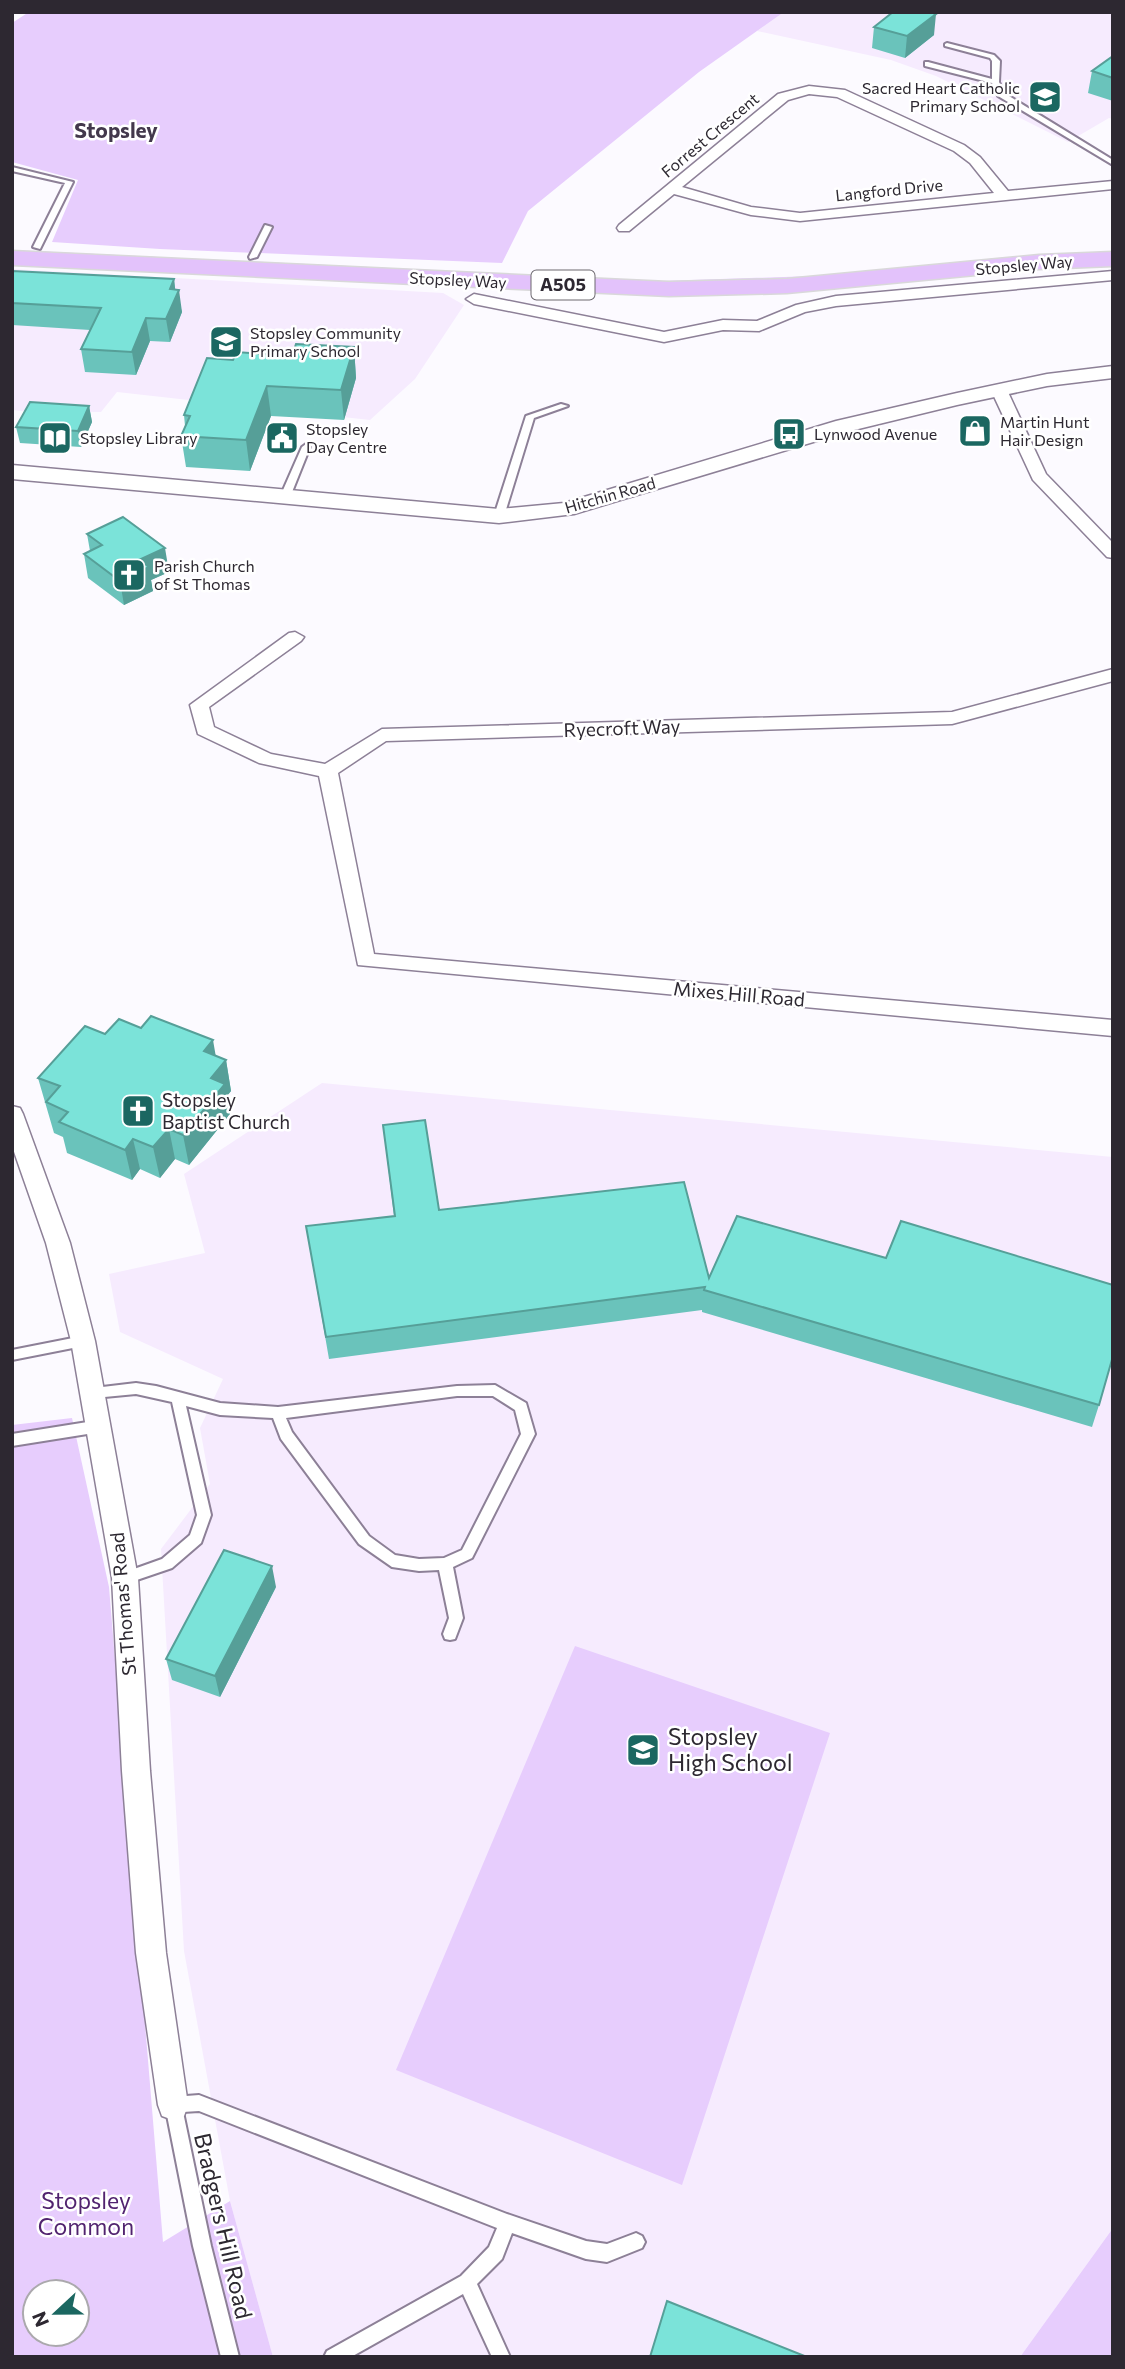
<svg xmlns="http://www.w3.org/2000/svg" width="1125" height="2369" font-family="Commissioner,sans-serif">
<style>
.built{fill:#f6ebfe}
.green{fill:#e7cdfd;fill-rule:evenodd}
.lines{fill:none;stroke-linecap:round;stroke-linejoin:round}
.service-casing{stroke:#8d8097;stroke-width:4}
.minor-casing{stroke:#8d8097;stroke-width:3}
.tertiary-casing{stroke:#8d8097;stroke-width:3}
.primary-casing{stroke:#d9d8da;stroke-width:3}
.service{fill:#fff;fill-rule:evenodd}
.minor{fill:#fff;fill-rule:evenodd}
.tertiary{fill:#fff;fill-rule:evenodd}
.primary{fill:#e3c2fb;fill-rule:evenodd}
.wall{fill:#6ac3bb}
.shaded-wall{fill:#569f98}
.building{fill:#7be3d9;stroke:#569f98;stroke-width:2}
.labels{text-anchor:middle;stroke-width:5;stroke-linejoin:round;paint-order:stroke}
.far-poi-label{font-size:16px;fill:#2d2831;stroke:#fff;text-anchor:start}
.far-street-label{font-size:16px;fill:#2d2831;stroke:#fff}
.shield{fill:#fff;stroke:#6c686f;stroke-width:2}
.shield-label{font-size:18px;font-weight:bold;fill:#2d2831}
.street-label{font-size:19px;fill:#2d2831;stroke:#fff}
.poi-label{font-size:19px;fill:#2d2831;stroke:#fff;text-anchor:start}
.far-district-label{font-size:21px;font-weight:bold;fill:#43384c;stroke:#fff}
.near-poi-label{font-size:23px;fill:#2d2831;stroke:#fff;text-anchor:start}
.near-park-label{font-size:23px;fill:#51236f;stroke:#fff}
.near-street-label{font-size:23px;fill:#2d2831;stroke:#fff}
</style>
<rect width="100%" height="100%" fill="#fcfaff"/>
<path class="built" d="M784,12H1113V119L1109,118L1068,142L936,76L891,60L757,31Z
M12,269L443,293L464,305L415,379L370,420L117,392L101,412L22,411L12,410Z
M322,1083L1113,1157V2228L1020,2357H273L230,2201L184,1951L161,1549L210,1484L200,1428L223,1379L120,1332L109,1274L205,1253L184,1174Z"/>
<path class="green" d="M29,12H784L699,72L528,211L502,263L160,249L52,242L78,180L12,162V23Z
M12,250L662,281L842,275L997,258L1113,251V254C954,268 795,284 636,282L12,253Z
M72,1418L109,1587L163,2242L230,2201L273,2357H12V1425ZM35,2292H77V2334H35Z
M575,1646L830,1733L682,2185L396,2070Z
M1113,2228V2357H1020Z"/>
<g class="lines">
<defs>
<path id="service" d="M947,43L994,55L1000,61L999,82L1004,93L1113,160V165L998,96L992,83L925,66V62H928L992,79V61L990,58L945,46V44Z
M12,167L73,182L40,249L33,247L65,183L12,171Z
M265,225L272,227L257,257L250,259L249,257Z
M561,404L568,406L534,418L504,516L499,519L496,518L494,516L526,416Z
M306,444L310,447L290,497L288,499H282L280,497L302,447Z
M83,1336L88,1337L89,1341L88,1345L12,1360V1350Z
M136,1383L156,1386L220,1403L278,1407L457,1386L495,1385L526,1403L535,1434L472,1558L453,1567L463,1618L455,1639L450,1640L445,1639L443,1634L449,1618L439,1570L419,1571L392,1567L359,1544L281,1439L273,1418L220,1415L186,1406L211,1515L201,1543L172,1568L125,1584L120,1582L118,1578L120,1574L162,1559L190,1535L197,1515L172,1402L136,1394L94,1398L89,1397L87,1393L89,1389L94,1388ZM457,1396H493L515,1410L521,1434L462,1550L444,1558L419,1559L395,1555L369,1536L292,1432L286,1418Z
M100,1420L105,1422L107,1426L105,1430L100,1432L12,1446V1434Z
M199,2095L507,2214L586,2241L607,2244L636,2233L642,2236L645,2242L642,2248L607,2262L586,2259L512,2233L502,2259L477,2284L510,2357H492L463,2294L351,2357H324L327,2351L461,2276L489,2247L497,2228L199,2111L183,2112L211,2246L239,2357H221L193,2246L165,2105L167,2099L173,2097Z"/>
<path id="minor" d="M809,86L845,90L964,145L980,157L1008,191L1113,181V189L800,221L751,215L674,194L629,231H619L617,228L619,225L778,94ZM809,94L837,97L954,151L970,163L994,193L800,213L751,207L682,187L788,100Z
M1113,271V280L836,306L805,312L759,331L723,330L664,342L474,304L466,299L474,294L664,332L723,320L757,321L796,305L836,296Z
M999,385L1007,390L1046,474L1113,543V558L1107,557L1033,480L991,390Z
M295,632L304,637L301,641L209,707L214,727L271,754L325,764L382,729L952,712L1113,669V681L952,724L386,741L338,773L374,954L1113,1020V1036L358,965L319,776L259,763L198,734L190,705L289,633Z
M12,1106L20,1108L23,1114L70,1243L95,1341L138,1578L150,1771L166,1953L188,2105L184,2116L173,2120L162,2116L158,2105L136,1953L122,1771L112,1578L71,1341L46,1243L12,1146Z"/>
<path id="tertiary" d="M1113,366V378L1047,386L957,405L850,431L574,514L499,523L12,479V465L499,509L564,503L836,421L957,393L1047,374Z"/>
<path id="primary" d="M12,251L669,282L787,279L1039,255L1113,252V266L1039,269L787,293L669,296L12,265Z"/>
</defs>
<use href="#service" class="service-casing"/>
<use href="#minor" class="minor-casing"/>
<use href="#tertiary" class="tertiary-casing"/>
<use href="#primary" class="primary-casing"/>
<use href="#service" class="service"/>
<use href="#minor" class="minor"/>
<use href="#tertiary" class="tertiary"/>
<use href="#primary" class="primary"/>
</g>
<path class="wall" d="M874,27L934,35L905,58L872,48Z
M1113,56V101L1088,93L1092,71Z
M12,271L174,279L175,290L182,312L170,342L150,341L136,375L85,372L81,349L90,330L12,325Z
M354,347L356,378L344,420L271,416L250,471L186,467L181,436L185,426L184,415L233,360L292,356Z
M89,406L92,422L81,447L20,443L16,427Z
M87,534L169,572L151,580L153,591L124,605L88,578L84,554L90,551Z
M105,1034L216,1056L226,1060L231,1091L227,1096L230,1114L189,1165L175,1159L160,1178L140,1169L132,1180L67,1153L63,1137L54,1133L38,1078Z
M383,1125L439,1210L709,1278L1099,1405L1092,1427L702,1312V1310L329,1359L306,1226L394,1216Z
M276,1587L220,1697L172,1680L166,1659Z"/>
<path class="shaded-wall" d="M936,14L934,35L905,58L907,36Z
M174,279L176,296L179,290L182,312L170,342L166,319L170,289Z
M146,318L150,341L136,375L132,352Z
M354,347L356,378L344,420L341,390Z
M267,386L271,416L250,471L246,440Z
M89,406L92,422L81,447L78,431Z
M165,548L169,572L151,580L153,591L124,605L120,581L139,560Z
M213,1040L218,1069L226,1060L231,1091L227,1096L230,1114L189,1165L183,1135L204,1051Z
M169,1129L175,1159L160,1178L153,1147Z
M133,1139L140,1169L132,1180L125,1150Z
M272,1566L276,1587L220,1697L215,1676Z"/>
<path class="building" d="M893,12H930L936,14L907,36L874,27Z
M1113,56V78L1092,71Z
M12,271L174,279L170,289L179,290L166,319L146,318L132,352L81,349L101,308L12,303Z
M296,344L354,347L341,390L267,386L246,440L181,436L190,416L184,415L207,358L233,360L237,352L292,356Z
M30,402L89,406L78,431L16,427Z
M123,517L165,548L139,560L149,567L120,581L84,554L102,545L87,534Z
M151,1016L213,1040L204,1051L226,1060L211,1078L225,1084L183,1135L169,1129L153,1147L133,1139L125,1150L59,1122L68,1112L46,1102L60,1086L38,1078L85,1026L105,1034L119,1019L141,1028Z
M425,1120L439,1210L684,1182L709,1278L737,1216L886,1258L901,1221L1113,1285V1356L1099,1405L704,1290L705,1287L326,1337L306,1226L395,1216L383,1125Z
M224,1550L272,1566L215,1676L166,1659Z
M667,2301L807,2357H650Z"/>
<defs>
<symbol id="school-square" viewBox="-11 -11 22 22"><rect x="-9" y="-9" width="18" height="18" rx="4" fill="#1b6761" stroke="#fff"/><path d="M0-5L7-2L0 1L-7-2ZM-4 1L0 2.5L4 1V4Q0 6-4 4Z" fill="#fff"/></symbol>
<symbol id="shop-square" viewBox="-11 -11 22 22"><rect x="-9" y="-9" width="18" height="18" rx="4" fill="#1b6761" stroke="#fff"/><path d="M-5-2.5h2.3a2.7 3.5 0 0 1 5.4 0H5L5.5 6h-11ZM-1.5-2.5h3a1.5 2.3 0 0 0-3 0Z" fill="#fff"/></symbol>
<symbol id="bus-square" viewBox="-11 -11 22 22"><rect x="-9" y="-9" width="18" height="18" rx="4" fill="#1b6761" stroke="#fff"/><path d="M-5-6H5V4H4V6H2V4H-2V6H-4V4H-5ZM-3.5-4V0h7V-4ZM-3.5 1.2v1.5H-2V1.2ZM2 1.2v1.5H3.5V1.2Z" fill="#fff"/></symbol>
<symbol id="library-square" viewBox="-11 -11 22 22"><rect x="-9" y="-9" width="18" height="18" rx="4" fill="#1b6761" stroke="#fff"/><path d="M-6-4Q-3-5.5-.7-3.5V5Q-3 3-6 4ZM6-4Q3-5.5 .7-3.5V5Q3 3 6 4Z" fill="#fff"/></symbol>
<symbol id="civic-square" viewBox="-11 -11 22 22"><rect x="-9" y="-9" width="18" height="18" rx="4" fill="#1b6761" stroke="#fff"/><path d="M-.6-6.5H3V-4.5H.6V-3L4-1V1h2V6H-6V1h2V-1L-.6-3ZM-1.2 2.5V6h2.4V2.5Z" fill="#fff"/></symbol>
<symbol id="church-square" viewBox="-11 -11 22 22"><rect x="-9" y="-9" width="18" height="18" rx="4" fill="#1b6761" stroke="#fff"/><path d="M-1.2-6h2.4v3.5h3.3v2.4h-3.3V6h-2.4V-.1h-3.3v-2.4h3.3Z" fill="#fff"/></symbol>
</defs>
<g fill-rule="evenodd">
<use href="#school-square" x="1026" y="78" width="38" height="38"/>
<use href="#school-square" x="207" y="323" width="38" height="38"/>
<use href="#shop-square" x="956" y="412" width="38" height="38"/>
<use href="#bus-square" x="770" y="415" width="38" height="38"/>
<use href="#library-square" x="36" y="419" width="38" height="38"/>
<use href="#civic-square" x="263" y="419" width="38" height="38"/>
<use href="#church-square" x="110" y="556" width="38" height="38"/>
<use href="#church-square" x="119" y="1092" width="38" height="38"/>
<use href="#school-square" x="624" y="1731" width="38" height="38"/>
</g>
<g class="labels">
<g class="far-poi-label">
<text x="1020" y="94" text-anchor="end">Sacred Heart Catholic<tspan x="1020" dy="18">Primary School</tspan></text>
<text x="250" y="339">Stopsley Community<tspan x="250" dy="18">Primary School</tspan></text>
<text x="1000" y="428">Martin Hunt<tspan x="1000" dy="18">Hair Design</tspan></text>
<text x="306" y="435">Stopsley<tspan x="306" dy="18">Day Centre</tspan></text>
<text x="814" y="440">Lynwood Avenue</text>
<text x="80" y="444">Stopsley Library</text>
<text x="154" y="572">Parish Church<tspan x="154" dy="18">of St Thomas</tspan></text>
</g>
<g class="far-street-label">
<text transform="translate(710 135) rotate(-40)" y="6">Forrest Crescent</text>
<text transform="translate(889 190) rotate(-6)" y="6">Langford Drive</text>
<text transform="translate(1024 265) rotate(-5)" y="6">Stopsley Way</text>
<text transform="translate(458 280) rotate(3)" y="6">Stopsley Way</text>
<text transform="translate(610 495) rotate(-16)" y="6">Hitchin Road</text>
</g>
<rect class="shield" x="531.5" y="270.5" width="63" height="29" rx="5"/>
<g class="shield-label">
<text x="563" y="291">A505</text>
</g>
<g class="street-label">
<text transform="translate(622 728) rotate(-2)" y="7">Ryecroft Way</text>
<text transform="translate(739 994) rotate(5)" y="7">Mixes Hill Road</text>
<text transform="translate(123 1604) rotate(-95)" y="7">St Thomas' Road</text>
</g>
<g class="poi-label">
<text x="162" y="1107">Stopsley<tspan x="162" dy="22">Baptist Church</tspan></text>
</g>
<g class="far-district-label">
<text x="116" y="138">Stopsley</text>
</g>
<g class="near-poi-label">
<text x="668" y="1745">Stopsley<tspan x="668" dy="26">High School</tspan></text>
</g>
<g class="near-park-label">
<text x="86" y="2209">Stopsley<tspan x="86" dy="26">Common</tspan></text>
</g>
<g class="near-street-label">
<text transform="translate(223 2226) rotate(77)" y="8">Bradgers Hill Road</text>
</g>
</g>
<rect width="1125" height="2369" fill="none" stroke="#2d2831" stroke-width="28"/>
<g transform="translate(56 2313) rotate(248)"><circle r="33" fill="#ffffff" stroke="#aba9ad" stroke-width="2"/>
<path d="M0-5L12 26L0 18L-12 26Z" fill="#1b6761"/>
<text y="-10" font-size="19" font-weight="bold" text-anchor="middle" fill="#2d2831">N</text>
</g>
</svg>
